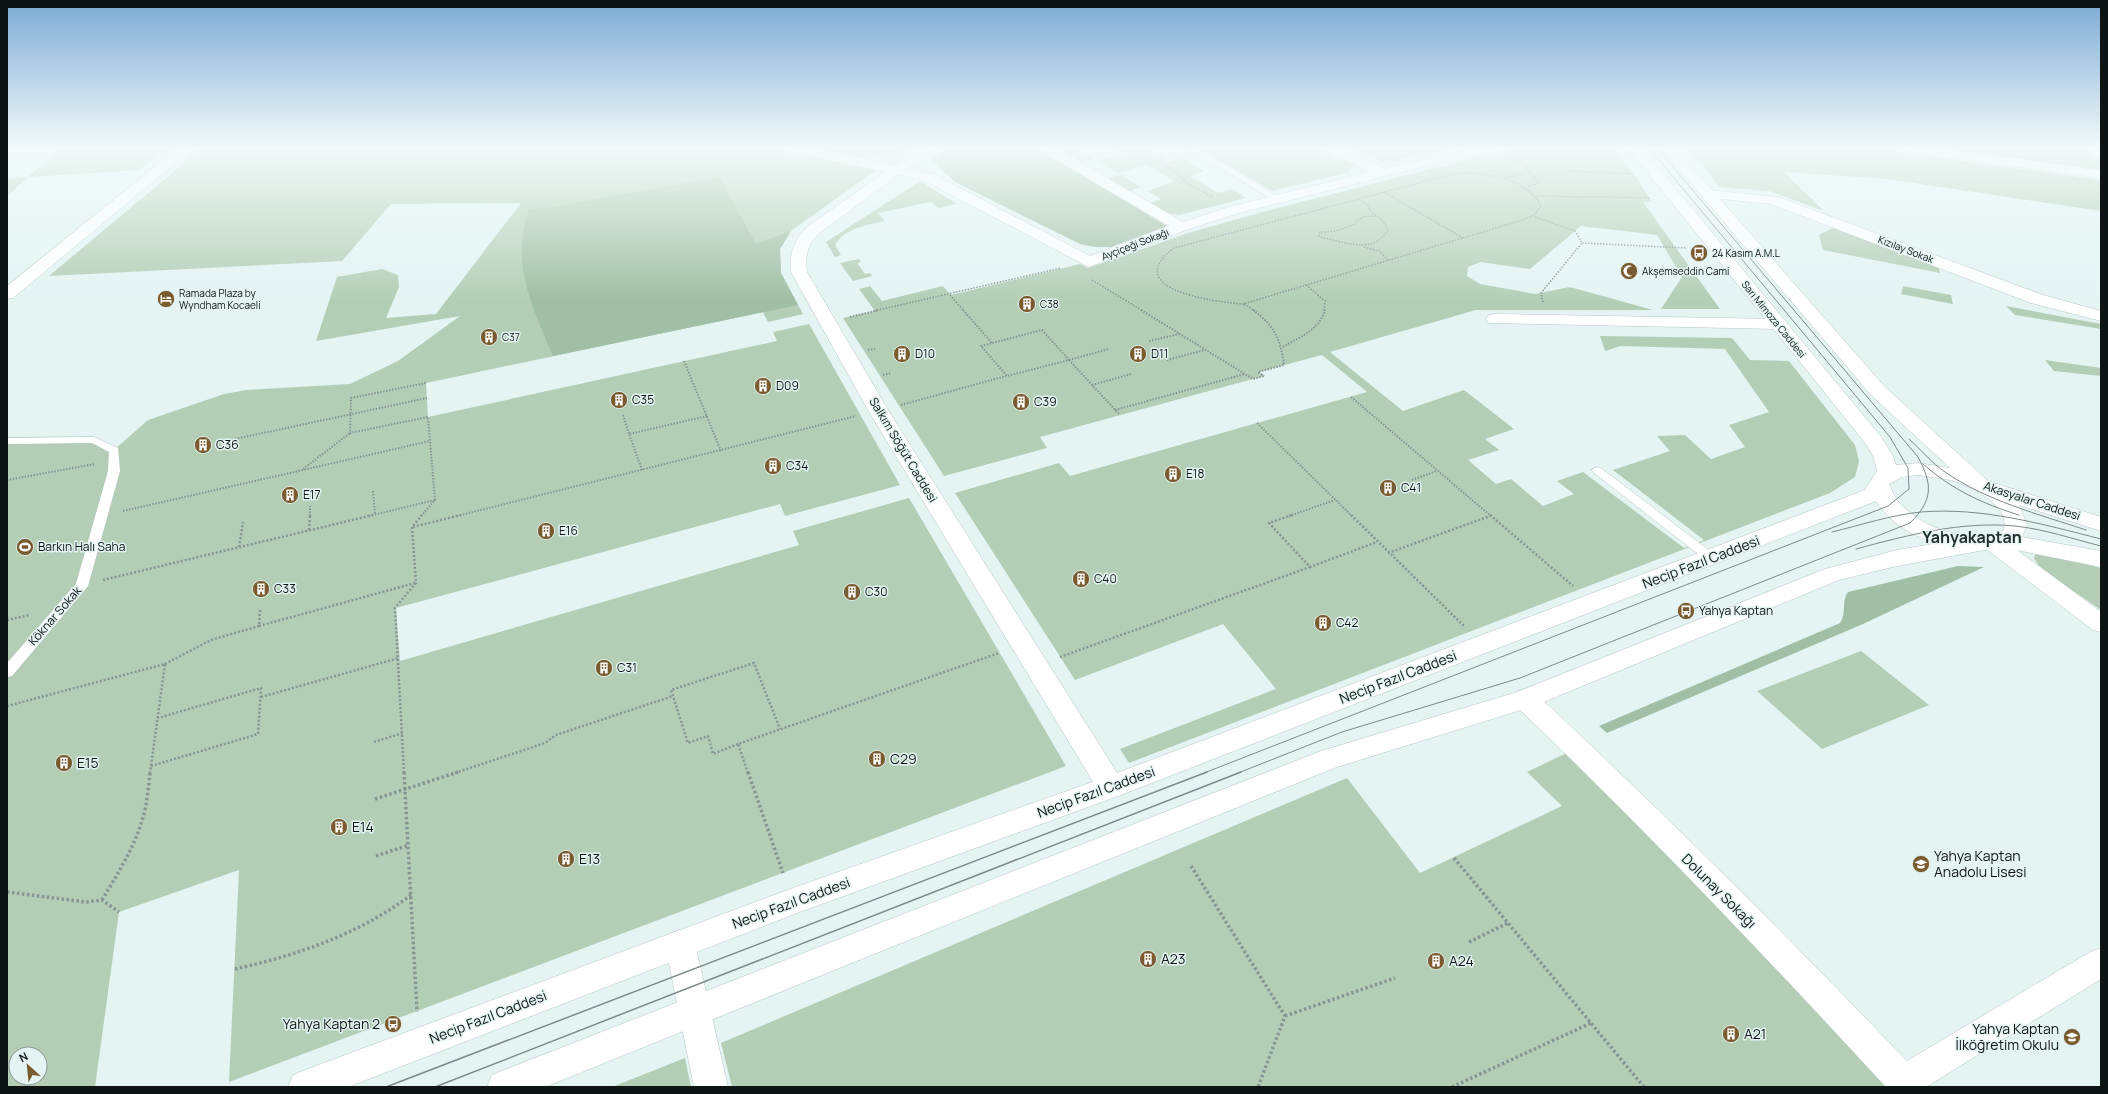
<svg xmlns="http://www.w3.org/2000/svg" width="2108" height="1094" font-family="Manrope,sans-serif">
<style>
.green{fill:#b4ceb6;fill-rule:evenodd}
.forest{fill:#a1bfa4}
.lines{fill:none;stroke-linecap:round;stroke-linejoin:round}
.service-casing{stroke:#b6c6c6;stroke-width:1}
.minor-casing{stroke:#b6c6c6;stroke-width:1}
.tertiary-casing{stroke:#b6c6c6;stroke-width:1}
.primary-casing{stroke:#b6c6c6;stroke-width:1}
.path-far3{stroke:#889494;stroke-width:1.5;stroke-dasharray:1.5 1.5;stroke-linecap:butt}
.path-far2{stroke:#889494;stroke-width:2;stroke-dasharray:1.5 1.5;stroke-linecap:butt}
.path-far1{stroke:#889494;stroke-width:2.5;stroke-dasharray:2 2;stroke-linecap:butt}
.path{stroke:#889494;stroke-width:3.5;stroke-dasharray:2.5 2.5;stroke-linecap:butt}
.service{fill:#fff;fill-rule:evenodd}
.minor{fill:#fff;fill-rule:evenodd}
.tertiary{fill:#fff;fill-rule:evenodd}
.primary{fill:#fff;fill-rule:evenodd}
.tram-far1{stroke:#7e8989;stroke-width:1}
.tram{stroke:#7e8989;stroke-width:1.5}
.labels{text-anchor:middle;stroke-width:3;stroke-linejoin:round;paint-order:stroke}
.far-street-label{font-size:10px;fill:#0e1414;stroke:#e3f4f3}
.far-poi-label{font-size:10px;fill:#0e1414;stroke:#e3f4f3;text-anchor:start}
.poi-label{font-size:12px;fill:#0e1414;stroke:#e3f4f3;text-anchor:start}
.street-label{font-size:12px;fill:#0e1414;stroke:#e3f4f3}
.near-street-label{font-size:14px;fill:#0e1414;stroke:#e3f4f3}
.near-poi-label{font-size:14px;fill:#0e1414;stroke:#e3f4f3;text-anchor:start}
.district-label{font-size:16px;font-weight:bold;fill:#222f2f;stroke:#e3f4f3}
</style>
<rect width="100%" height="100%" fill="#e3f4f3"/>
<path class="green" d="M61,148H167L139,170L28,177L7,196V179L28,177Z
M202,148H764L876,170L791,231L780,249L781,273L803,314L768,322L763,312L426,383L428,417L777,341L773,332L809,324L900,485L785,516L780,504L396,608L400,661L799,545L793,531L909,498L1066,766L229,1082L239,870L119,912L95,1087H7V441L94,440L114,450L148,420L224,394L246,390L350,384L398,361L460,316L316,341L337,277L382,269L398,275L399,287L386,318L436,314L521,203L391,204L342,261L49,276ZM16,1054H40V1078H16Z
M814,148H909L905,150L863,158Z
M1074,148L1093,159L1081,163L1061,151Z
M1115,148H1146L1168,162L1183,158L1204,171L1190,176L1218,193L1233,189L1246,198L1179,215L1167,213L1150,203L1161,199L1147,191L1175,181L1146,165L1118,173L1096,161L1124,153Z
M1199,148H1315L1337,160L1343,159L1354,164L1349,172L1272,191Z
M1356,148H1448L1429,153L1425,150L1419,152L1422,154L1394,161L1390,159L1381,162Z
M1534,148H1612L1634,174L1652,202H1643L1720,309H1661L1682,277L1657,235L1581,226L1530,269L1480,262L1468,267L1467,276L1480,284L1535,294L1570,287L1653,310H1476L1330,352L1403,411L1464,390L1514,429L1485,439L1499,450L1468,460L1496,484L1511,479L1543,506L1574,494L1557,481L1583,472L1684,548L1704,540L1613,470L1670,451L1657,436L1685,435L1711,459L1745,447L1729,425L1769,412L1725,349L1621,346L1605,351L1600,336L1732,338L1750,360L1789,361L1855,445L1859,461L1855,477L1830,493L1129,763L1120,749L1276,689L1223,624L1075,680L955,493L1059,463L1070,476L1367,392L1322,355L1259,372L1264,376L1040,437L1047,448L944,476L843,318L875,311L859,289L870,286L882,301L943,286L951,295L1080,264L1088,268L1188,233L1266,211L1486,155Z
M1688,148H1866L2101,180V211L1887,179L1784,172L1824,211L1769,191L1720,187Z
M1937,148H2085L2101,162L2100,170Z
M1120,175L1141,187L1129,191L1108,179Z
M920,181L957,204L938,208L931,202L878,213L885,221C868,225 844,228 835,245L841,255L835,257L826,242Z
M1833,228L1939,268L1940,273L1823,250L1819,235Z
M859,259L861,262L857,263L865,274L870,273L872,276L853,281L840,263Z
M1903,286L1951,295L1953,304L1901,294Z
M2006,306L2101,324V329L2015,315Z
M2045,360L2101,368V376L2054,371Z
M2036,552L2101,568V610L2040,568L2034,558Z
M1861,651L1929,705L1822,749L1757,691Z
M1577,748L1909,1087H732L721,1043L1347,778L1420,873L1562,806L1527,772Z
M685,1058L691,1087H612Z"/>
<path class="forest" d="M949,148H1036L1167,226L1111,247H1094L1080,244L955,182L932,160Z
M719,177L756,244L791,231L780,249L781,273L798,305L553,356C532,306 510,264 529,209L547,208Z
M1958,566L1984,567L1863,624L1607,733L1599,726L1840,623C1847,613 1841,601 1848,592Z"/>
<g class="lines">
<defs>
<path id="service" d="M1188,148H1197L1282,199L1275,201Z
M94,437L118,448L120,471L88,586L12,676L7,677V663L76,584L108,471L109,452L92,443L7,444V438Z
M1597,467L1601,468L1715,555L1717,558L1715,561H1707L1593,472L1591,470Z"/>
<path id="minor" d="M786,148H811L933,174L1090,256L1169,226L1042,151L1040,148H1056L1183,222L1229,207L1369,172L1329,151L1327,148H1344L1384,168L1477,148H1504L1497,152L1438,163L1239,213L1186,230L1089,267L923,180L793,152Z
M1903,148H1938L2101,170V178L1910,152Z
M2088,148H2101V157L2096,156Z
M1708,190L1778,197L2043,295L2101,311V321L2031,303L1771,204L1703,197L1701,194L1703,191Z
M1495,314L1778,319L1784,320L1787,324L1784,328L1778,329L1489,323L1486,319L1489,315Z
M1993,536L2001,538L2101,612V632L2093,630L1985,548L1982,543L1985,538Z
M1525,689L1534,692C1662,811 1786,935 1907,1061L2090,952L2101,948V979L1926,1087H1886C1766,957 1644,828 1516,706L1512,699L1516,692Z"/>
<path id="tertiary" d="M178,148H193L13,298L7,299V286Z
M919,148H935L818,234C807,246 805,256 807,272L888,410L1121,779L1125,787L1121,795L1111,798L1101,795L868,410L791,272C789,253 794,241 807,227Z
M680,930L691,934L695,944L728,1087H694L665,944L669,934Z"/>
<path id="primary" d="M1628,148H1642L1882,438L1893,456L1896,465L1918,463L1950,468L1871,395L1661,148H1675L1885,387L1988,481L2101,517V531L2019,505L2027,525L2022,537L2101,551V567L2001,547L1897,566L1839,580L1534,706L1337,767L545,1087H487L492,1075L504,1070L1321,751L1517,692L1825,569L1897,550L1938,543C1913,537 1891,524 1876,501L1121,795L800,912L348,1087H288L293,1075L305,1070L793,888L1101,779L1865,490L1877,471L1873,456L1866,444ZM1918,475C1930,477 1942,478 1954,481C1972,487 2013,507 2003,531C1968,544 1921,529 1897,500C1894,496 1892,489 1889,484L1902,477Z"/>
</defs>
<use href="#service" class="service-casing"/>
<use href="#minor" class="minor-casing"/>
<use href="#tertiary" class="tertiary-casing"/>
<use href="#primary" class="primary-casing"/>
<path class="path-far3" d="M1134,148L1142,156L1171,168L1188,184L1213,197
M1269,148L1270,150
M1511,157L1524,163L1529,172L1540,183L1527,187
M1570,171L1631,174
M1471,173C1499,176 1525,180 1541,205L1535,214L1526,219L1243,304C1217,302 1118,290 1174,248L1453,174Z
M1505,178L1529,172
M1384,192L1463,238
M1537,196L1650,198
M1359,199L1370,207L1369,210L1383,221L1388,230C1376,250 1357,246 1337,241C1331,239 1325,239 1319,236L1320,232L1336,231L1353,225L1362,217L1376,216
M1532,216L1575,231L1582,243L1541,293L1543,302
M1582,243L1687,248
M1364,247L1379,251L1388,260
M1092,280L1143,311
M1306,285L1325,301L1324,311
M950,295L964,311
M1244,304L1255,311
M874,311L1061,268"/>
<path class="path-far2" d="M963,310L992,343
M1141,310L1253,379L1264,376
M1253,310C1274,325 1281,340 1284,365L1258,372L1264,376
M850,317L879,310
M1042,330L1069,360L1007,376L981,346Z
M1149,341L1179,334
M1283,347C1299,337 1319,331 1325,310
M868,350L875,349
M1069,360L1120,415
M1069,360L1109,349
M1167,360L1205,350
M684,361L721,451
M883,375L891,373
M1092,385L1131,374
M1351,397L1491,516
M901,405L1006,376
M1115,410L1245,374
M623,415L629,434
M1257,423L1352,516
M235,439L427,398
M303,469L350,433
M642,470L629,434L707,416
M7,480L95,464
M1412,480L1437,471
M373,491L375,514
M123,511L430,441
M310,516V506
M369,516L435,500
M421,516L435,500L428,417L350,433L351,398L426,383
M457,516L856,416
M1289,516L1335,500"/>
<path class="path-far1" d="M1292,515L1269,523L1310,567L1377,542
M1351,515L1465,627
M1490,515L1573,586
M413,527L461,515
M309,530L310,515
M239,547L243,522
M1388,553L1490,516
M103,580L373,515
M260,610L259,626L415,583
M7,620L30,615
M1060,657L1310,567
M165,664L211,640L259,626
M261,697L399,658
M7,706L165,664L150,773
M374,742L403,733
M738,744L713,754L708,736L688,743L671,690L754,663L780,729
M151,766L258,734L261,688L158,718
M404,773L395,608L416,583L412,527L422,515
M455,773L545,743L556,735L673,696
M748,773L738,744L999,653"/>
<path class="path" d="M404,772L417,1012
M748,772L783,873
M375,799L458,772
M376,856L409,845
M1454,858L1644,1087
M1191,866L1285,1016L1258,1087
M7,892L86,902L102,900L119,912
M102,900C120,870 139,840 146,805C148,794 149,783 150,772
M1469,942L1508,923
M235,969C298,955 359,934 411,895
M1285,1016L1395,978
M1452,1087L1591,1023"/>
<use href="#service" class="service"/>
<use href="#minor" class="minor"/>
<use href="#tertiary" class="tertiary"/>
<use href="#primary" class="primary"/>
<path class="tram-far1" d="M1909,439C1921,450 1932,463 1945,472C1987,501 2038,514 2086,530
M1923,464C1951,489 1983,504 2019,515
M1832,532C1861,525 1891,515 1921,512C1982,507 2042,524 2101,539
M1856,549C1908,535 1961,521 2015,526C2044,529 2073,539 2101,546
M1204,773L1888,506L1909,489L1908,468L1890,437L1649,148
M1238,773L1342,732L1520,678L1910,523C1933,500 1933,485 1918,457L1657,148"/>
<path class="tram" d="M386,1087L1207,772
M435,1087L1241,772"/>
</g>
<linearGradient id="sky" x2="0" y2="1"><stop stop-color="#7daad4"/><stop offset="0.49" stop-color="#f2fafa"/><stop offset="1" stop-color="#f2fafa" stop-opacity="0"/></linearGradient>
<rect width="2108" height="301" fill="url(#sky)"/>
<defs>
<symbol id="bus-disc" viewBox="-11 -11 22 22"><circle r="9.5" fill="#795b2f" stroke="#e3f4f3"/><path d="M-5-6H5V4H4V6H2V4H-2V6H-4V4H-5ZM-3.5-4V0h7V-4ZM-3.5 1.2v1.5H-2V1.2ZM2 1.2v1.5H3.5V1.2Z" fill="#fff"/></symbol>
<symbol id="mosque-disc" viewBox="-11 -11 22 22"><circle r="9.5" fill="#795b2f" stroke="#e3f4f3"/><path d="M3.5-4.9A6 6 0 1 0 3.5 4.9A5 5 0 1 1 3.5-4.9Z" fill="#fff"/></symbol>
<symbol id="hotel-disc" viewBox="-11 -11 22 22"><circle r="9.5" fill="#795b2f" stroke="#e3f4f3"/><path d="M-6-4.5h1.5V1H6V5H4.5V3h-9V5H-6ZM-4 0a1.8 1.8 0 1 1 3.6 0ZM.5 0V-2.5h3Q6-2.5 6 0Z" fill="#fff"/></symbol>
<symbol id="building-disc" viewBox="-11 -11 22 22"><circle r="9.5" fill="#795b2f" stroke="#e3f4f3"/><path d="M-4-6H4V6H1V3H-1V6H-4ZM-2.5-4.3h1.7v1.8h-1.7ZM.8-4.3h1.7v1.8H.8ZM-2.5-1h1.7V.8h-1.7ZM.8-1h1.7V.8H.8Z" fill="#fff"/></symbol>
<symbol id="stadium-disc" viewBox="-11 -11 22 22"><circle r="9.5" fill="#795b2f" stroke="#e3f4f3"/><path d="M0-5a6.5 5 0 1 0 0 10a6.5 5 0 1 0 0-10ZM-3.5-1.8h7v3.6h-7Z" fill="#fff"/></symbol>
<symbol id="school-disc" viewBox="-11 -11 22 22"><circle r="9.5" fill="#795b2f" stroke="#e3f4f3"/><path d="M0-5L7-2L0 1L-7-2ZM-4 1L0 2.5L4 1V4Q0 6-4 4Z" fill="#fff"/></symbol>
</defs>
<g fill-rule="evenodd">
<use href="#bus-disc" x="1689" y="243" width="20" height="20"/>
<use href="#mosque-disc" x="1619" y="261" width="20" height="20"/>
<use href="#hotel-disc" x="156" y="289" width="20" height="20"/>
<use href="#building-disc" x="1017" y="294" width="20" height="20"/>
<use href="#building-disc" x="479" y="327" width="20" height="20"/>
<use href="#building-disc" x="892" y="344" width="20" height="20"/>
<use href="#building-disc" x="1128" y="344" width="20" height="20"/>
<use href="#building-disc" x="753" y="376" width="20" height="20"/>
<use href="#building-disc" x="609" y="390" width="20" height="20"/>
<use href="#building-disc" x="1011" y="392" width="20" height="20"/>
<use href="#building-disc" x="193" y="435" width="20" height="20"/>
<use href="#building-disc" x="763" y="456" width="20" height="20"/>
<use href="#building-disc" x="1163" y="464" width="20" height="20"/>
<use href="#building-disc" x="1378" y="478" width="20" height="20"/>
<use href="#building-disc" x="280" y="485" width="20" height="20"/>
<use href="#building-disc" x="536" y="521" width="20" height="20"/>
<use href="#stadium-disc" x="15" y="537" width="20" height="20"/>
<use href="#building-disc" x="1071" y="569" width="20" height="20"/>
<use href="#building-disc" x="251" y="579" width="20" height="20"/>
<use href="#building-disc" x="842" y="582" width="20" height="20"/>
<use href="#bus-disc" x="1676" y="601" width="20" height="20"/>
<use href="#building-disc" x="1313" y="613" width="20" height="20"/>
<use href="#building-disc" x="594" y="658" width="20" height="20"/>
<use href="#building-disc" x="867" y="749" width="20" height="20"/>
<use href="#building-disc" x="54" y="753" width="20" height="20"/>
<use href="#building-disc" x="329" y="817" width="20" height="20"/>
<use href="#building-disc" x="556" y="849" width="20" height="20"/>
<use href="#school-disc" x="1911" y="854" width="20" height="20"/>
<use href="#building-disc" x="1138" y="949" width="20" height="20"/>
<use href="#building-disc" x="1426" y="951" width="20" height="20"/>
<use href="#bus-disc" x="383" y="1014" width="20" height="20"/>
<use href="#building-disc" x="1721" y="1024" width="20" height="20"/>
<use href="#school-disc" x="2062" y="1027" width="20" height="20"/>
</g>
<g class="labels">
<g class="far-street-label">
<text transform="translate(1135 244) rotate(-21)" y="4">Ayçiçeği Sokağı</text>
<text transform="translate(1906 249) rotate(21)" y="4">Kızılay Sokak</text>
<text transform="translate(1774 319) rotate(51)" y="4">Sarı Mimoza Caddesi</text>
</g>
<g class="far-poi-label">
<text x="1712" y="257">24 Kasım A.M.L</text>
<text x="1642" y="275">Akşemseddin Cami</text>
<text x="179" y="297">Ramada Plaza by<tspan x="179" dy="12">Wyndham Kocaeli</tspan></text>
<text x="1040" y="308">C38</text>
<text x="502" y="341">C37</text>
</g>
<g class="poi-label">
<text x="915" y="358">D10</text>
<text x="1151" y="358">D11</text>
<text x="776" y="390">D09</text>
<text x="632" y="404">C35</text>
<text x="1034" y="406">C39</text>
<text x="216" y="449">C36</text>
<text x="786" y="470">C34</text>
<text x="1186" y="478">E18</text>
<text x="1401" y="492">C41</text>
<text x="303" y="499">E17</text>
<text x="559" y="535">E16</text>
<text x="38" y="551">Barkın Halı Saha</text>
<text x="1094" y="583">C40</text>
<text x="274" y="593">C33</text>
<text x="865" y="596">C30</text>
<text x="1699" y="615">Yahya Kaptan</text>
<text x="1336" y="627">C42</text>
<text x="617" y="672">C31</text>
</g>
<g class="street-label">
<text transform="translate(903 450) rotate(59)" y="4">Salkım Söğüt Caddesi</text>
<text transform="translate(2032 501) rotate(18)" y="4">Akasyalar Caddesi</text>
<text transform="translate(55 616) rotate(-49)" y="4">Köknar Sokak</text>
</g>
<g class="near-street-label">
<text transform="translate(1701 562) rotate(-21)" y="5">Necip Fazıl Caddesi</text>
<text transform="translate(1398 677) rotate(-21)" y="5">Necip Fazıl Caddesi</text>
<text transform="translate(1096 792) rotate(-20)" y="5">Necip Fazıl Caddesi</text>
<text transform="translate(1719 891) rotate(45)" y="5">Dolunay Sokağı</text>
<text transform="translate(791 903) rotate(-20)" y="5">Necip Fazıl Caddesi</text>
<text transform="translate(488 1017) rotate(-21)" y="5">Necip Fazıl Caddesi</text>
</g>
<g class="near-poi-label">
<text x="890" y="764">C29</text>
<text x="77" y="768">E15</text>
<text x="352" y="832">E14</text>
<text x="1934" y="861">Yahya Kaptan<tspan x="1934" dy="16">Anadolu Lisesi</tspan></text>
<text x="579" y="864">E13</text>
<text x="1161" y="964">A23</text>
<text x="1449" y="966">A24</text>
<text x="380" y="1029" text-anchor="end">Yahya Kaptan 2</text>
<text x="2059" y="1034" text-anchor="end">Yahya Kaptan<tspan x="2059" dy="16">İlköğretim Okulu</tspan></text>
<text x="1744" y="1039">A21</text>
</g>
<g class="district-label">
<text x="1972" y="543">Yahyakaptan</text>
</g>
</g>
<rect width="2108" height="1094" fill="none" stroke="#0e1414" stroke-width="16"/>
<g transform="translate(28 1066) rotate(333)"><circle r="19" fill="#e3f4f3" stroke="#8e9a9a"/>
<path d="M0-3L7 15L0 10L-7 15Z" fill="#795b2f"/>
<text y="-6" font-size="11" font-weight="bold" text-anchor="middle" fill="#0e1414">N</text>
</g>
</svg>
